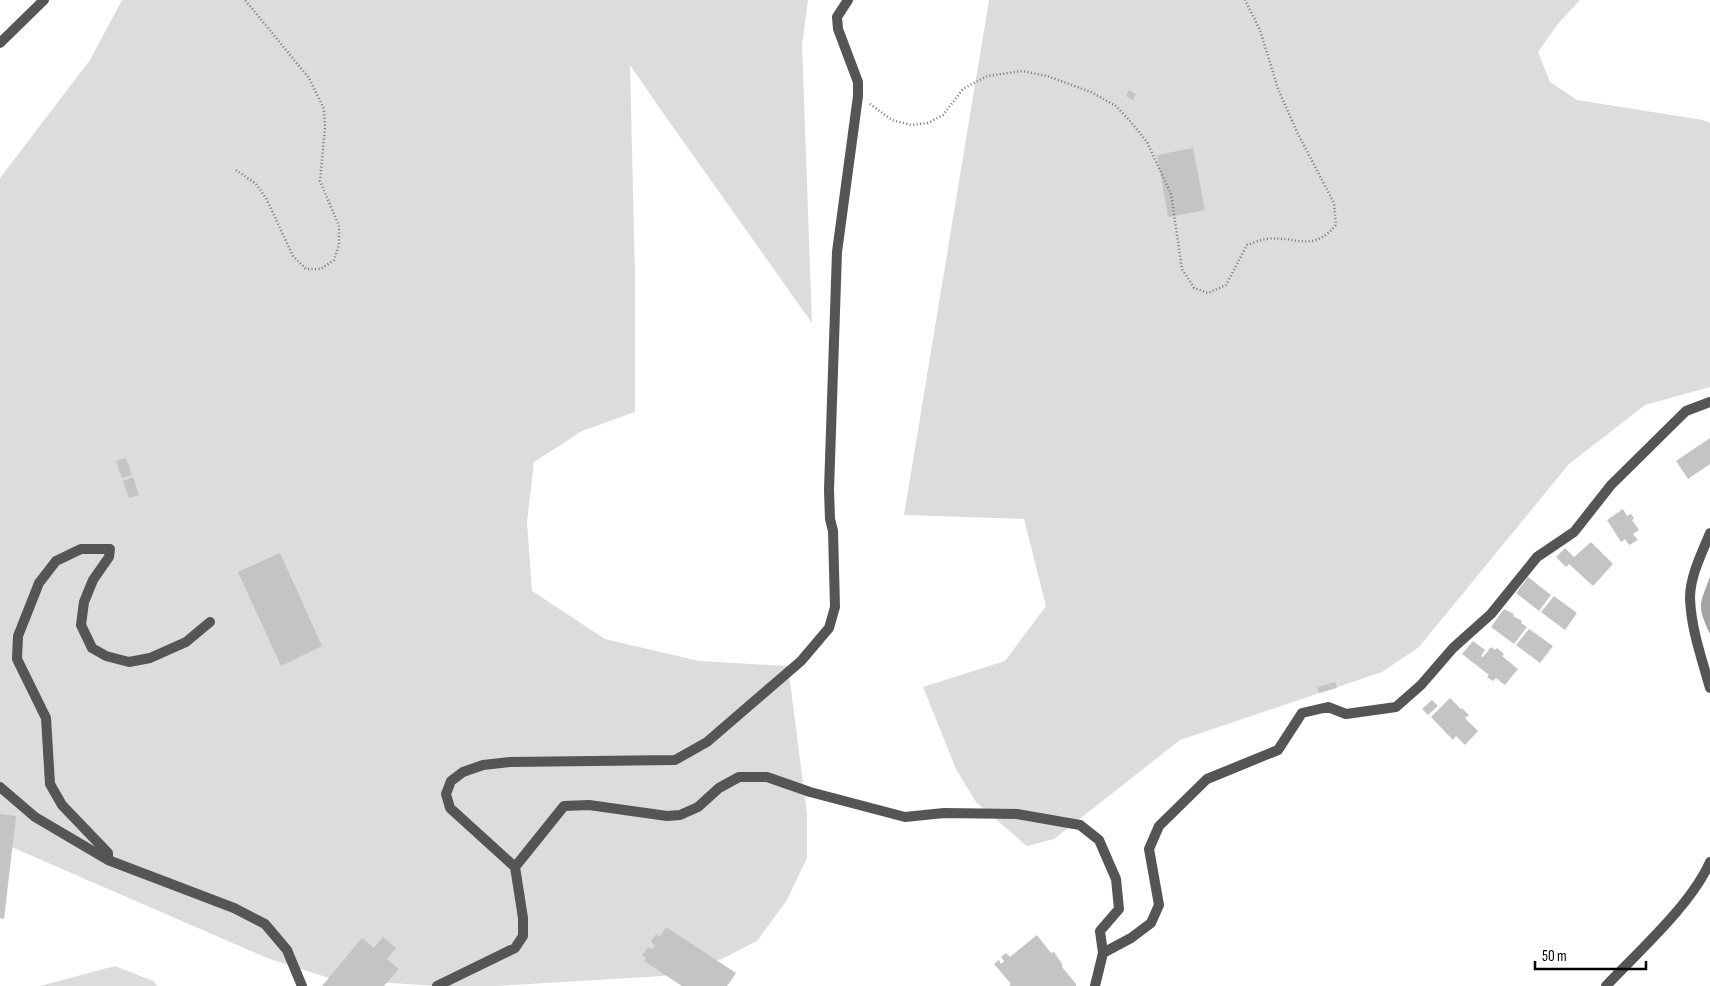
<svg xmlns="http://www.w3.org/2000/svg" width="1710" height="986" font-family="'Sofia Sans Condensed',sans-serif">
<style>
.green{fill:#dcdcdc}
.water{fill:#a3a3a3}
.building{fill:#c4c4c4}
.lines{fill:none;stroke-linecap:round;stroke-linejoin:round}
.path{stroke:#777;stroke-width:2.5;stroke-dasharray:1 2.5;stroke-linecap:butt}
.minor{stroke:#555;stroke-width:10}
.tertiary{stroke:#555;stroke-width:10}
</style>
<rect width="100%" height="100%" fill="#fff"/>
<path class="green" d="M122,0H808L802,45L812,323L668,120L630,65L635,274V412L582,431L534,462L527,522L532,591L605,639L699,661L788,666L807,814V858L787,900L757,941L722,959L663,976L496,986H436L332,979L267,958L0,842V178L90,60Z
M989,0H1580L1557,25L1538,52L1550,82L1577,100L1703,120L1710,123V387L1645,405L1569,464L1419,647L1382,672L1180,740L1054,839L1027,846L976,802L956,769L923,687L1005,661L1046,606L1024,519L904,515Z
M115,966L153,981L157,986H40Z"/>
<path class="water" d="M1710,577V634C1697,605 1699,606 1710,577Z"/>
<path class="building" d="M1129,90L1136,94L1133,100L1126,96Z
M1193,148L1205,210L1168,217L1157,155Z
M1710,438V464L1688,479L1676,461Z
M126,458L132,475L122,478L116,461Z
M133,477L139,495L129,498L123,481Z
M1623,509L1627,516L1631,514L1634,518L1632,520L1639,530L1633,534L1638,540L1629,545L1625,539L1621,542L1607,520Z
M1591,542L1613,564L1593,586L1569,564L1566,567L1556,557L1565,548L1574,557Z
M280,553L322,646L281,666L238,572Z
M1528,577L1551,595L1539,611L1516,593Z
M1554,596L1577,613L1565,630L1541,612Z
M1504,609L1514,614L1513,616L1522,621L1521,623L1527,627L1514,644L1491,627Z
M1529,629L1553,646L1540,663L1516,645Z
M1473,641L1485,650L1481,656L1483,657L1491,647L1495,650L1497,648L1504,654L1502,656L1518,669L1505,685L1496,678L1493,681L1487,677L1489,675L1462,654Z
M1335,682L1337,688L1319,693L1317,687Z
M1450,698L1461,709L1462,708L1469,715L1465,718L1478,731L1465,745L1456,736L1453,740L1431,717Z
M1432,700L1438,706L1428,715L1422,709Z
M0,814L16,816L4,919L0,918Z
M666,927L736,973L727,986H682L644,961L646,958L642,955L648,947L652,949L655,945L651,942L656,934L660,937Z
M1037,935L1051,953L1054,952L1062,964V967L1076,984V986H1009L1011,984L994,964L999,960L1001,964L1004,961L1001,957L1006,953L1010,957Z
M383,937L396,948L387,959L399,969L384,986H322L362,938L374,948Z"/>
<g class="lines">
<path class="path" d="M870,104L892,120L911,125L928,123L943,115L963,89L987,76L1022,71L1047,76L1091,92L1116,106L1130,121L1147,142L1171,194L1182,269L1194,288L1208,293L1226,285L1247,245C1253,243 1260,240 1266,239C1296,235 1311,254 1336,225L1334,203L1297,132L1278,89L1260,30L1245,0
M236,170L256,184L266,198L293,256L306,269H321L334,260L339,245V226L320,181L325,128L324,109L309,78L245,0"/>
<path class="minor" d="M0,43L44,0
M1710,533C1702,553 1690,576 1690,598C1691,629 1702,659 1710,688
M0,787L35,817L108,860L234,908L265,924L287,950L302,986
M108,860V853L62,805L50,784L46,718L17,659L18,636L39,583L56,561L81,549H110L109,557L93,580L84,602L81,625L92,648L106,656L129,662L150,658L186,642L210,622
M515,867L564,806L589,805L667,816L680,815L698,807L719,788L739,777H767L810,792L905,817L944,813L1017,814L1080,825L1099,840L1116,879L1119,909L1100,931L1103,953L1095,986
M1103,953L1131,938L1151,923L1159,905L1149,849L1159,826L1207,779L1278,750L1302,713L1328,707L1346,714L1396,707L1421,685L1453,648L1491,614L1537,557L1574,532L1611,485L1686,411L1710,402
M437,986L515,948L523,936V918L515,867L450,808L446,794L451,781L463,772L483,765L510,762L675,760L707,742L801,661L829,628L835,607L833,531L830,519L829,490L837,252L858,96V82L838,29L837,17L848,0"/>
<path class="tertiary" d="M1606,986C1639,951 1691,905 1710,862"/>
</g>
<path d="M1535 961v8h111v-8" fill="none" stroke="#000000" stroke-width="2.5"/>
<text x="1542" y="961" font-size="15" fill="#000000" stroke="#ffffff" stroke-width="4" paint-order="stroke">50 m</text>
</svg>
